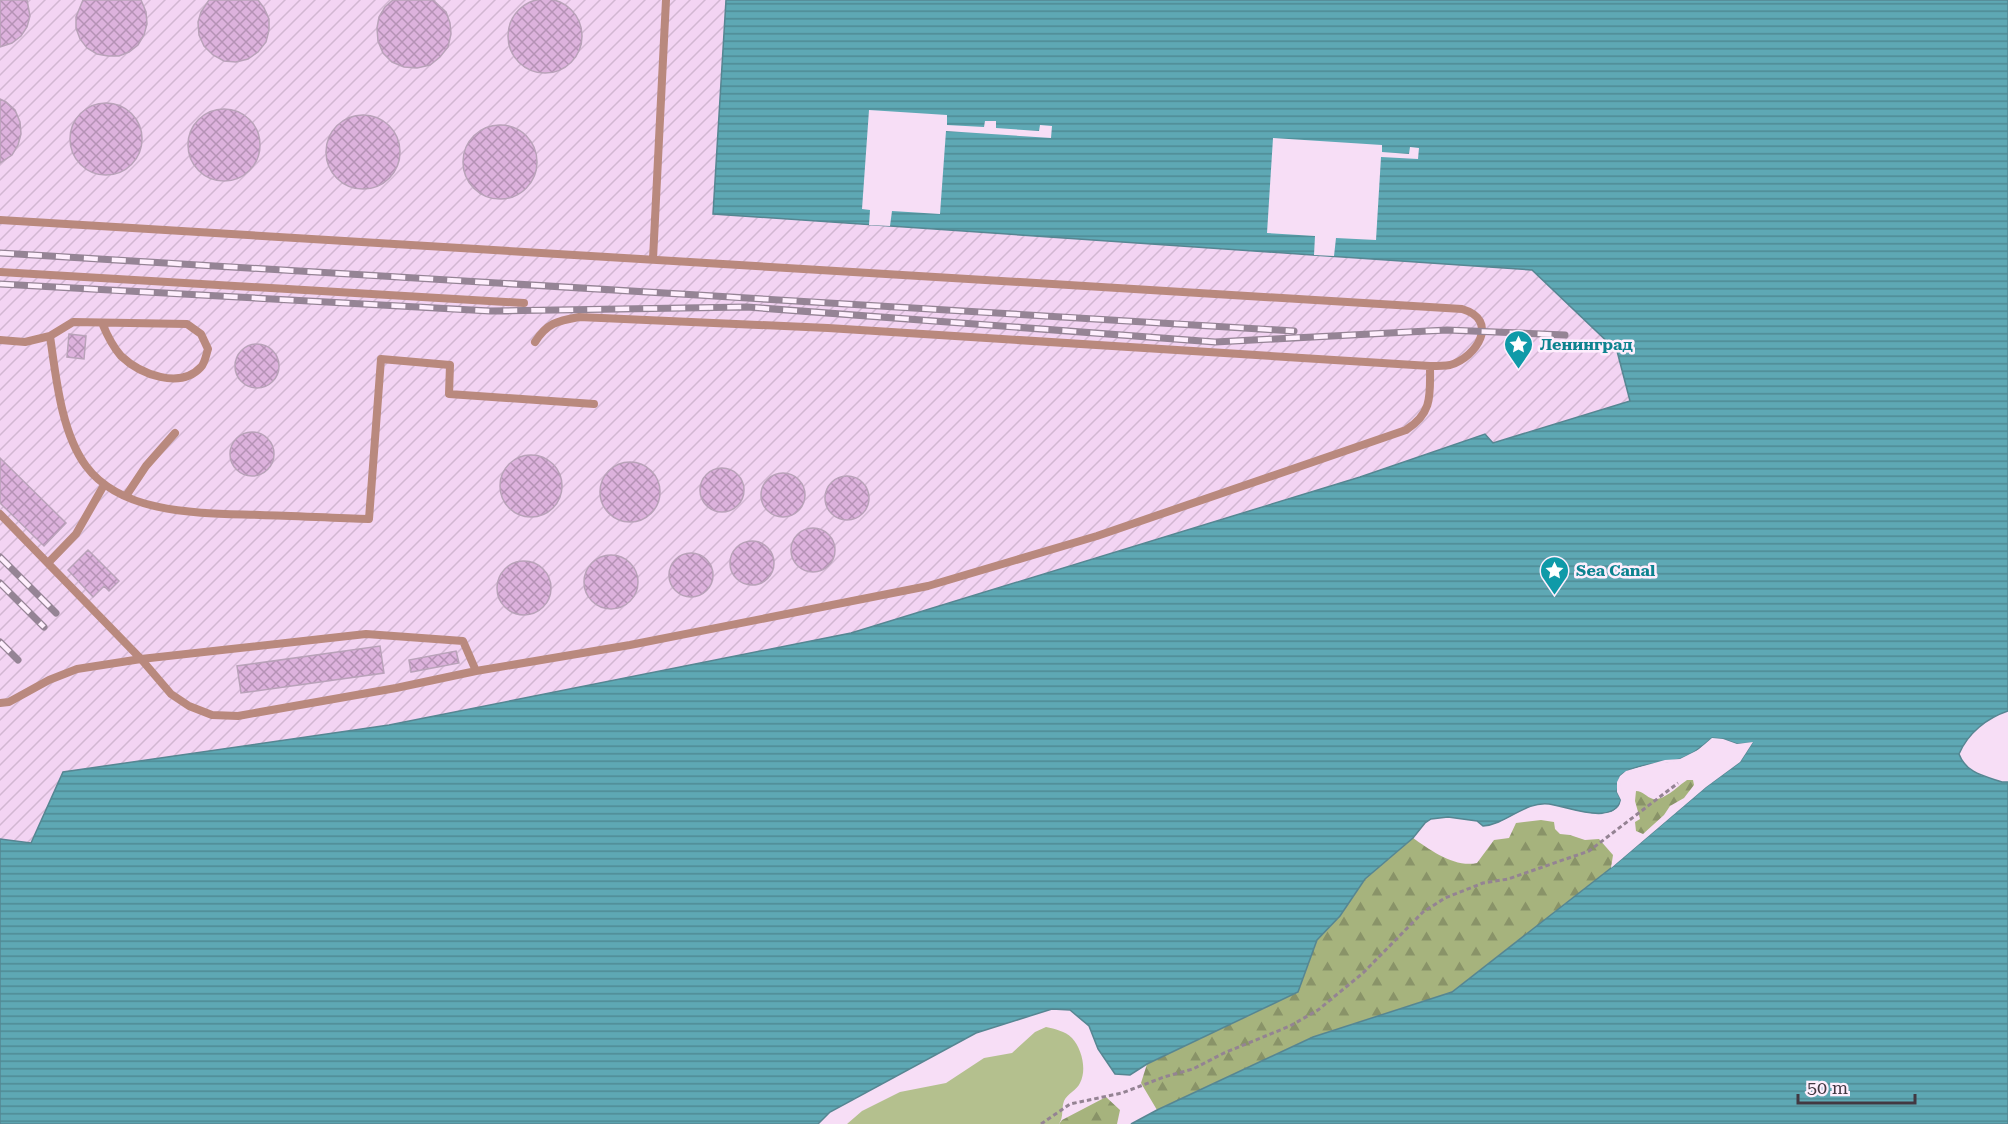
<svg xmlns="http://www.w3.org/2000/svg" width="2008" height="1124" font-family="'Roboto Serif',serif">
<style>
.industrial{fill:url(#industrial-furrows)}
.green{fill:#b4c08e}
.forest{fill:url(#forest-firs)}
.water{fill:url(#water-rules);stroke:#568692;stroke-width:1.5}
.pier{fill:#f7def6}
.building{fill:url(#building-cross-hatch);stroke:#b9a2b9;stroke-width:1.5}
.lines{fill:none;stroke-linecap:round;stroke-linejoin:round}
.path{stroke:#948393;stroke-width:3;stroke-dasharray:4.5 3;stroke-linecap:butt}
.service{stroke:#b9897e;stroke-width:8}
.rail-casing{stroke:#958495;stroke-width:7}
.rail{stroke:#feeefd;stroke-width:4.5;stroke-dasharray:14;stroke-linecap:butt}
.labels{text-anchor:middle;stroke-width:5;stroke-linejoin:round;paint-order:stroke}
.culture-label{font-size:16px;font-weight:bold;fill:#0d838f;stroke:#feeefd;text-anchor:start}
</style>
<defs>
<pattern id="industrial-furrows" width="10" height="10" patternUnits="userSpaceOnUse" patternTransform="scale(1.5)"><rect width="10" height="10" fill="#f3d4f3"/><path d="M-1 1l2-2M0 10L10 0M9 11l2-2" fill="none" stroke="#d2b7d2"/></pattern>
<pattern id="forest-firs" width="22" height="20" patternUnits="userSpaceOnUse" patternTransform="scale(1.5)"><rect width="22" height="20" fill="#a6b37d"/><path d="M5 1l3.5 6h-7zM16 11l3.5 6h-7z" fill="#899368"/></pattern>
<pattern id="water-rules" width="6" height="5" patternUnits="userSpaceOnUse" patternTransform="scale(1.5)"><rect width="6" height="5" fill="#5ea8b4"/><path d="M0 2.5h6" fill="none" stroke="#4f8a94"/></pattern>
<pattern id="building-cross-hatch" width="8" height="8" patternUnits="userSpaceOnUse" patternTransform="scale(1.5)"><rect width="8" height="8" fill="#ddb2dd"/><path d="M0 0l8 8M0 8l8-8" fill="none" stroke="#b592b5"/></pattern>
</defs>
<rect width="100%" height="100%" fill="#f7def6"/>
<path class="industrial" d="M0,0H726L713,214L1533,270L1617,351L1630,401L1493,443L1485,434L1360,476L851,633L389,725L64,772L31,843L0,839Z"/>
<path class="green" d="M1046,1027C1055,1029 1065,1031 1072,1038C1082,1049 1087,1070 1080,1083C1077,1090 1067,1094 1064,1101C1061,1109 1064,1117 1059,1124H847L862,1111L900,1092L946,1083L984,1058L1012,1053L1035,1032Z"/>
<path class="forest" d="M1687,780H1693L1694,785L1684,798L1670,806L1664,815L1643,834L1636,831L1635,822L1640,819L1635,801L1636,791C1643,791 1646,797 1653,799C1664,801 1678,786 1687,780Z
M1541,820L1554,822L1555,829L1560,834L1570,835L1585,840L1599,839L1613,855L1611,868L1452,992L1313,1037L1157,1110L1141,1083L1147,1064L1298,992L1317,940L1340,916L1365,879L1413,838C1430,850 1455,868 1477,863L1494,840L1509,838L1516,823Z
M1106,1097L1120,1110L1117,1124H1059L1062,1120Z"/>
<path class="water" d="M726,0H2008V711C1987,718 1968,733 1959,754C1966,773 1984,776 2002,782H2008V1124H1131L1157,1110L1313,1037L1452,992L1611,868L1706,787L1740,762L1752,743L1737,744L1723,739L1712,738C1703,746 1692,755 1680,759C1661,764 1635,763 1620,776L1617,792L1621,800C1613,826 1569,807 1549,804C1525,801 1507,824 1483,826L1477,821L1448,817L1431,819L1425,823L1413,838L1365,879L1340,916L1317,940L1298,992L1147,1064L1130,1075L1115,1074L1098,1049L1089,1026L1070,1010L1052,1009L976,1033L830,1112L818,1124H0V839L31,843L63,772L389,725L851,633L1360,477L1485,434L1493,443L1630,401L1617,351L1532,270L713,214Z"/>
<path class="pier" d="M869,110L947,115V125L984,127L985,121H996V128L1039,131L1040,125L1052,126L1051,138L946,131L940,214L892,211L890,226L869,225L870,210L862,209Z
M1273,138L1382,145V152L1409,154L1410,147L1419,148L1418,159L1381,157L1376,240L1336,238L1334,256L1314,255L1315,236L1267,233Z
M1712,738L1723,739L1737,744L1753,742L1740,762L1706,787L1611,868L1612,864L1704,784L1738,760L1747,746L1736,747L1722,741H1713L1699,752L1681,761L1665,763L1627,774L1620,783L1624,800L1621,809L1614,815L1604,816L1602,814L1612,812L1619,807L1621,800L1617,792V782L1620,776L1626,771L1665,760L1680,759L1698,750Z"/>
<path class="building" d="M508 36a37 37 0 1 1 74 0a37 37 0 1 1-74 0Z
M0,0H27L30,16L27,27L21,36L12,43L0,47Z
M83,0H141L146,12L147,24L144,35L138,45L129,52L119,56H108L97,54L87,48L80,39L76,28V17Z
M209,0H258L264,8L269,19V30L266,42L258,52L248,59L236,62L224,61L213,55L204,46L199,35L198,22L201,12Z
M393,0H433L446,12L450,23L451,34L448,47L440,57L430,65L417,68L404,67L392,62L383,53L378,41L377,28L379,17L385,7Z
M0,99L6,102L15,110L20,122L21,134L18,145L12,155L0,163Z
M70 139a36 36 0 1 1 72 0a36 36 0 1 1-72 0Z
M188 145a36 36 0 1 1 72 0a36 36 0 1 1-72 0Z
M326 152a37 37 0 1 1 74 0a37 37 0 1 1-74 0Z
M463 162a37 37 0 1 1 74 0a37 37 0 1 1-74 0Z
M69,334L86,336L84,359L67,357Z
M235 366a22 22 0 1 1 44 0a22 22 0 1 1-44 0Z
M230 454a22 22 0 1 1 44 0a22 22 0 1 1-44 0Z
M500 486a31 31 0 1 1 62 0a31 31 0 1 1-62 0Z
M0,458L66,523L44,546L0,503Z
M600 492a30 30 0 1 1 60 0a30 30 0 1 1-60 0Z
M700 490a22 22 0 1 1 44 0a22 22 0 1 1-44 0Z
M761 495a22 22 0 1 1 44 0a22 22 0 1 1-44 0Z
M825 498a22 22 0 1 1 44 0a22 22 0 1 1-44 0Z
M791 550a22 22 0 1 1 44 0a22 22 0 1 1-44 0Z
M730 563a22 22 0 1 1 44 0a22 22 0 1 1-44 0Z
M88,550L119,581L109,591L104,586L93,597L68,570Z
M669 575a22 22 0 1 1 44 0a22 22 0 1 1-44 0Z
M584 582a27 27 0 1 1 54 0a27 27 0 1 1-54 0Z
M497 588a27 27 0 1 1 54 0a27 27 0 1 1-54 0Z
M380,646L384,673L241,693L237,666Z
M456,651L459,663L411,672L409,660Z"/>
<g class="lines">
<path class="path" d="M1041,1124L1070,1104L1122,1093L1164,1077L1193,1069L1224,1053L1290,1026L1318,1010L1363,973L1423,912L1445,898L1483,883L1508,879L1589,851L1678,783"/>
<path class="service" d="M0,220L1462,309C1500,320 1477,357 1450,365C1444,366 1436,366 1430,366L828,328L579,317C557,321 547,323 535,342
M653,259L666,0
M0,272L524,303
M50,336C56,377 61,432 86,466C123,516 205,513 260,515C297,516 333,518 369,519L381,359L450,365L449,394L594,404
M0,340L25,342L50,336L73,322L187,324L201,334L208,349C206,355 205,363 201,367C180,390 140,374 121,356C112,346 107,335 102,323
M126,496L146,466L175,433
M0,514L141,659L171,694L189,706L212,715L238,716L396,688L476,671L630,645L928,586L1097,536L1406,430C1433,413 1430,395 1430,366
M48,563L76,534L104,485
M0,703L9,702L49,680L77,669L141,659L366,634L463,641L476,671"/>
<defs>
<path id="rail" d="M0,253L1294,331
M0,284L490,311L747,307L1215,342L1447,330L1565,335
M0,557L56,613
M0,583L44,627
M0,642L18,660"/>
</defs>
<use href="#rail" class="rail-casing"/>
<use href="#rail" class="rail"/>
</g>
<defs>
<symbol id="sight-pin" viewBox="-11 -11 22 30"><path d="M0 17L-7.5 6A9.5 9.5 0 1 1 7.5 6Z" fill="#0f9aa8" stroke="#feeefd"/><path d="M0-6L1.8-2.2L6-1.7L2.9 1.2L3.7 5.4L0 3.3L-3.7 5.4L-2.9 1.2L-6-1.7L-1.8-2.2Z" fill="#fff"/></symbol>
</defs>
<g fill-rule="evenodd">
<use href="#sight-pin" x="1502" y="328" width="33" height="45"/>
<use href="#sight-pin" x="1538" y="554" width="33" height="45"/>
</g>
<g class="labels">
<g class="culture-label">
<text x="1540" y="350">Ленинград</text>
<text x="1576" y="576">Sea Canal</text>
</g>
</g>
<path d="M1798 1094v9h117v-9" fill="none" stroke="#423842" stroke-width="3"/>
<text x="1807" y="1094" font-size="18" fill="#423842" stroke="#feeefd" stroke-width="4.5" paint-order="stroke">50 m</text>
</svg>
